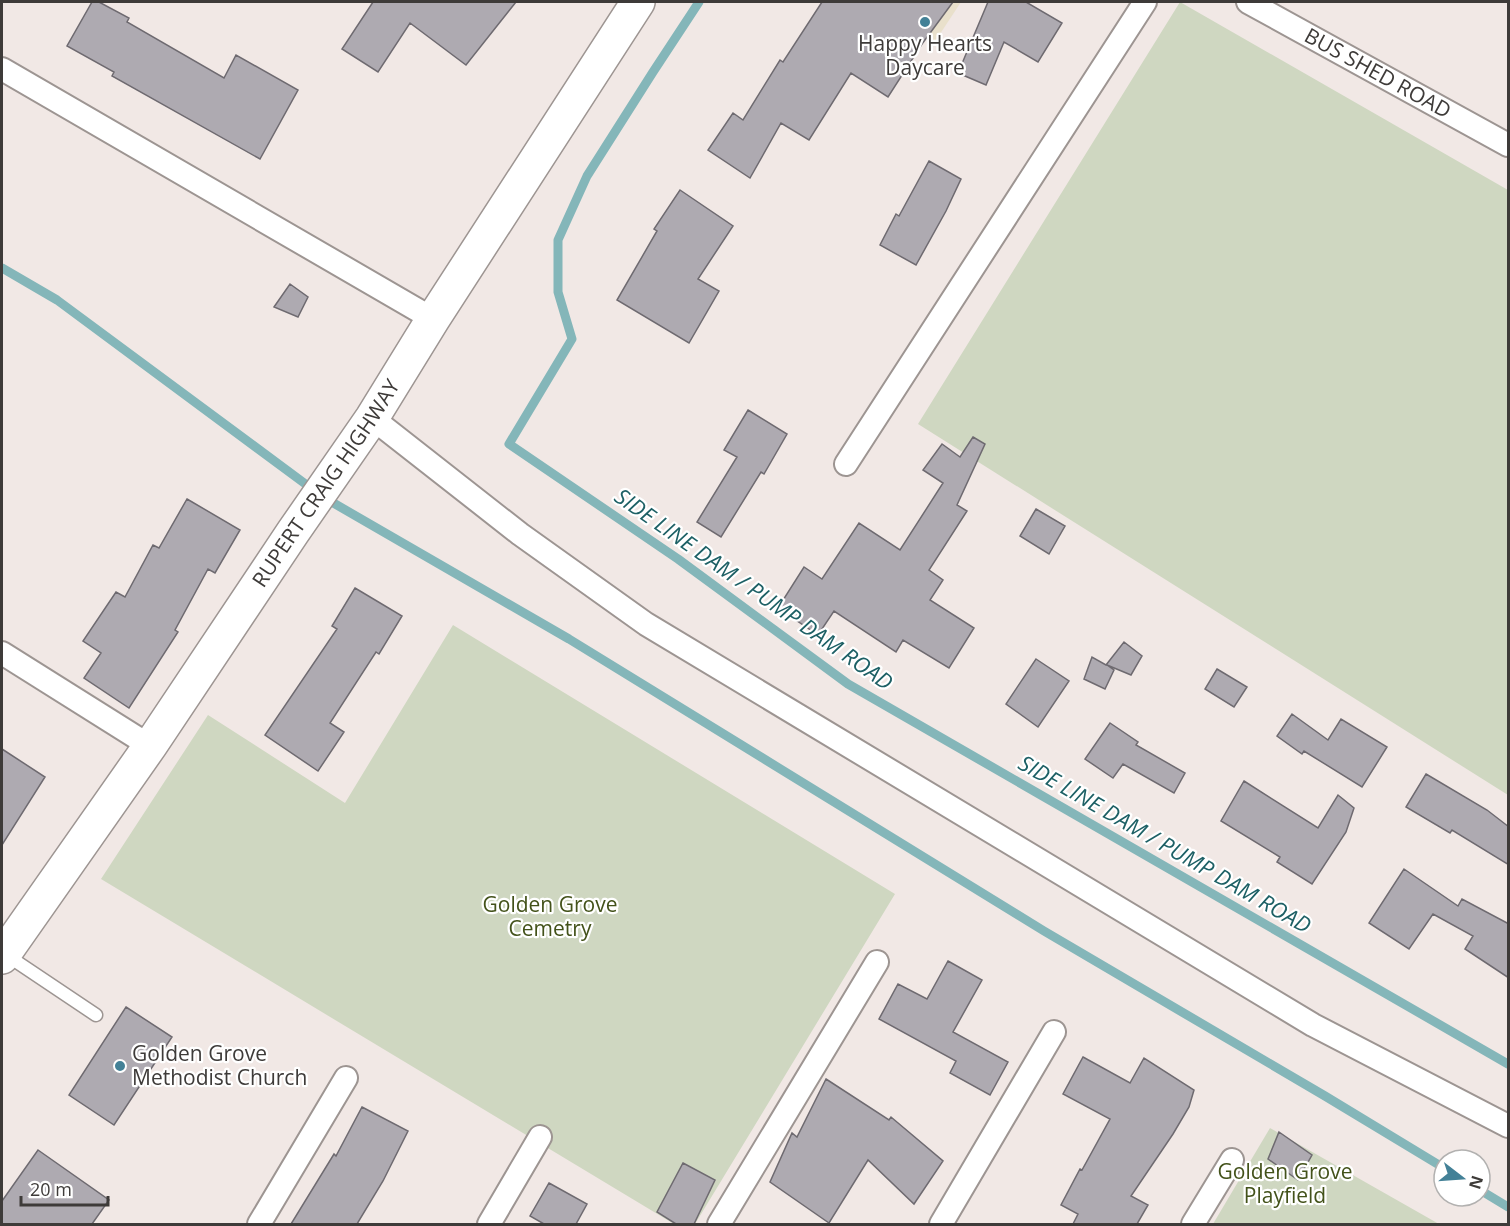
<svg xmlns="http://www.w3.org/2000/svg" width="1510" height="1226" font-family="'Open Sans',sans-serif">
<style>
.education{fill:#e9e0cb}
.green{fill:#cfd7c1}
.lines{fill:none;stroke-linecap:round;stroke-linejoin:round}
.stream{stroke:#84b6b9;stroke-width:9}
.building{fill:#aeaab1;stroke:#6e6a70;stroke-width:1.5}
.lane-casing{stroke:#9d9592;stroke-width:15}
.street-casing{stroke:#9d9592;stroke-width:26}
.primary-casing{stroke:#9d9592;stroke-width:36}
.lane{stroke:#fff;stroke-width:12}
.street{stroke:#fff;stroke-width:22}
.primary{stroke:#fff;stroke-width:33}
.poi-dot{fill:#438197;stroke:#fff;stroke-width:2}
.labels{text-anchor:middle;stroke-width:4.5;stroke-linejoin:round;paint-order:stroke}
.poi-label{font-size:21px;fill:#3e3b39;stroke:#fff}
.street-label{font-size:21px;fill:#3e3b39;stroke:#fff}
.park-label{font-size:21px;fill:#43521a;stroke:#fff}
.water-label{font-size:22px;font-style:italic;fill:#1d6065;stroke:#fff}
</style>
<rect width="100%" height="100%" fill="#f1e8e5"/>
<path class="education" d="M872,2H961L934,43Z"/>
<path class="green" d="M1180,2L1508,190V795L918,424Z
M453,625L895,894L695,1224H674L101,879L208,715L345,803Z
M1270,1128L1439,1224H1213Z"/>
<g class="lines">
<path class="stream" d="M699,2L653,72L587,176L558,240V292L572,339L509,444L678,559L848,684L1508,1064
M2,268L57,300L323,497L569,639L1044,931L1325,1096L1444,1168
M1480,1190L1508,1207"/>
</g>
<path class="building" d="M92,2H99L129,18L127,22L224,78L236,55L298,90L260,159L112,76L114,72L67,46Z
M373,2H516L466,65L410,23L378,72L342,49Z
M822,2H953L922,44L888,97L851,73L809,140L781,123L750,178L708,150L733,113L743,120L780,60L783,62Z
M988,2H1026L1062,23L1038,62L1004,42L986,85L958,73Z
M929,161L961,179L946,211L916,265L880,245L896,214L899,216Z
M680,190L733,226L698,279L719,291L689,343L617,300L657,231L654,229Z
M290,284L308,297L298,317L274,307Z
M748,410L787,434L764,474L761,472L721,537L697,522L737,457L724,450Z
M973,437L985,444L957,505L967,511L929,570L943,580L930,600L974,628L949,668L903,640L896,652L834,611L818,635L778,608L804,567L822,579L859,523L900,550L943,483L923,470L942,444L960,457Z
M187,499L240,530L215,573L208,569L175,630L178,632L129,708L84,678L101,653L83,641L116,592L125,597L153,545L159,548Z
M1036,509L1065,526L1049,554L1020,536Z
M355,588L402,616L379,654L376,652L330,723L344,732L318,771L265,735L337,629L332,626Z
M1124,642L1142,656L1131,675L1107,665L1114,670L1105,689L1084,679L1092,657L1106,665Z
M1036,659L1069,681L1038,727L1006,704Z
M1217,669L1247,687L1234,707L1205,689Z
M1292,714L1328,740L1341,719L1387,747L1362,787L1304,751L1302,754L1277,736Z
M1110,723L1138,742L1136,745L1185,773L1174,793L1123,764L1113,778L1085,759Z
M2,749L45,777L2,845Z
M1426,774L1487,810L1509,827V865L1452,830L1450,833L1406,807Z
M1244,781L1318,828L1338,795L1354,808L1346,832L1312,884L1277,862L1280,857L1221,821Z
M1404,869L1458,906L1462,899L1509,924V978L1465,949L1473,936L1433,914L1409,949L1369,923Z
M948,961L982,980L953,1032L1008,1062L990,1095L950,1073L956,1061L879,1019L898,984L927,999Z
M126,1007L172,1037L114,1125L69,1095Z
M1083,1057L1130,1083L1144,1058L1194,1090L1189,1107L1173,1134L1131,1196L1148,1205L1137,1224H1073L1078,1214L1061,1205L1080,1169L1082,1170L1110,1119L1063,1094Z
M826,1079L889,1120L891,1117L943,1161L914,1204L868,1160L829,1223L770,1182L792,1133L797,1137Z
M362,1107L408,1131L383,1181L357,1224H291L334,1154L336,1156Z
M1279,1132L1312,1155L1298,1180L1268,1159Z
M38,1150L109,1200L92,1224H2V1201Z
M683,1163L715,1180L694,1224H676L657,1212Z
M549,1183L587,1204L576,1224H544L530,1216Z"/>
<g class="lines">
<defs>
<path id="lane" d="M5,954L96,1015"/>
<g id="street">
<path id="s1" d="M1248,2L1508,145"/>
<path d="M2,69L433,319"/>
<path d="M372,418L520,534L646,624L1313,1025L1508,1126"/>
<path d="M846,464L1145,2"/>
<path d="M2,653L150,746"/>
<path d="M259,1224L346,1078"/>
<path d="M489,1224L540,1137"/>
<path d="M719,1224L877,962"/>
<path d="M941,1224L1054,1032"/>
<path d="M1193,1224L1232,1160"/>
</g>
<g id="primary">
<path id="s2" d="M2,957L150,746L293,532L372,418L433,319L638,2"/>
</g>
</defs>
<use href="#lane" class="lane-casing"/>
<use href="#street" class="street-casing"/>
<use href="#primary" class="primary-casing"/>
<use href="#lane" class="lane"/>
<use href="#street" class="street"/>
<use href="#primary" class="primary"/>
</g>
<g class="poi-dot">
<circle cx="925" cy="22" r="6"/>
<circle cx="120" cy="1066" r="6"/>
</g>
<g class="labels">
<g class="poi-label">
<text x="925" y="51">Happy Hearts<tspan x="925" dy="24">Daycare</tspan></text>
<text x="132" y="1061" text-anchor="start">Golden Grove<tspan x="132" dy="24">Methodist Church</tspan></text>
</g>
<g class="street-label">
<text dy="7" stroke="none"><textPath href="#s1" startOffset="148">BUS SHED ROAD</textPath></text>
<text dy="7" stroke="none"><textPath href="#s2" startOffset="574">RUPERT CRAIG HIGHWAY</textPath></text>
</g>
<g class="park-label">
<text x="550" y="912">Golden Grove<tspan x="550" dy="24">Cemetry</tspan></text>
<text x="1285" y="1179">Golden Grove<tspan x="1285" dy="24">Playfield</tspan></text>
</g>
<g class="water-label">
<text transform="translate(754 589) rotate(35)" y="8">SIDE LINE DAM / PUMP DAM ROAD</text>
<text transform="translate(1165 844) rotate(30)" y="8">SIDE LINE DAM / PUMP DAM ROAD</text>
</g>
</g>
<rect width="1510" height="1226" fill="none" stroke="#3e3b39" stroke-width="6"/>
<g transform="translate(1462 1178) rotate(107)"><circle r="28" fill="#ffffff" stroke="#b2b1b0" stroke-width="1.5"/>
<path d="M0-4.5L10 22L0 15L-10 22Z" fill="#438197"/>
<text y="-9" font-size="16" font-weight="bold" text-anchor="middle" fill="#3e3b39">N</text>
</g>
<path d="M21 1196v9h87v-9" fill="none" stroke="#3e3b39" stroke-width="3"/>
<text x="30" y="1196" font-size="18" fill="#3e3b39" stroke="#ffffff" stroke-width="4.5" paint-order="stroke">20 m</text>
</svg>
